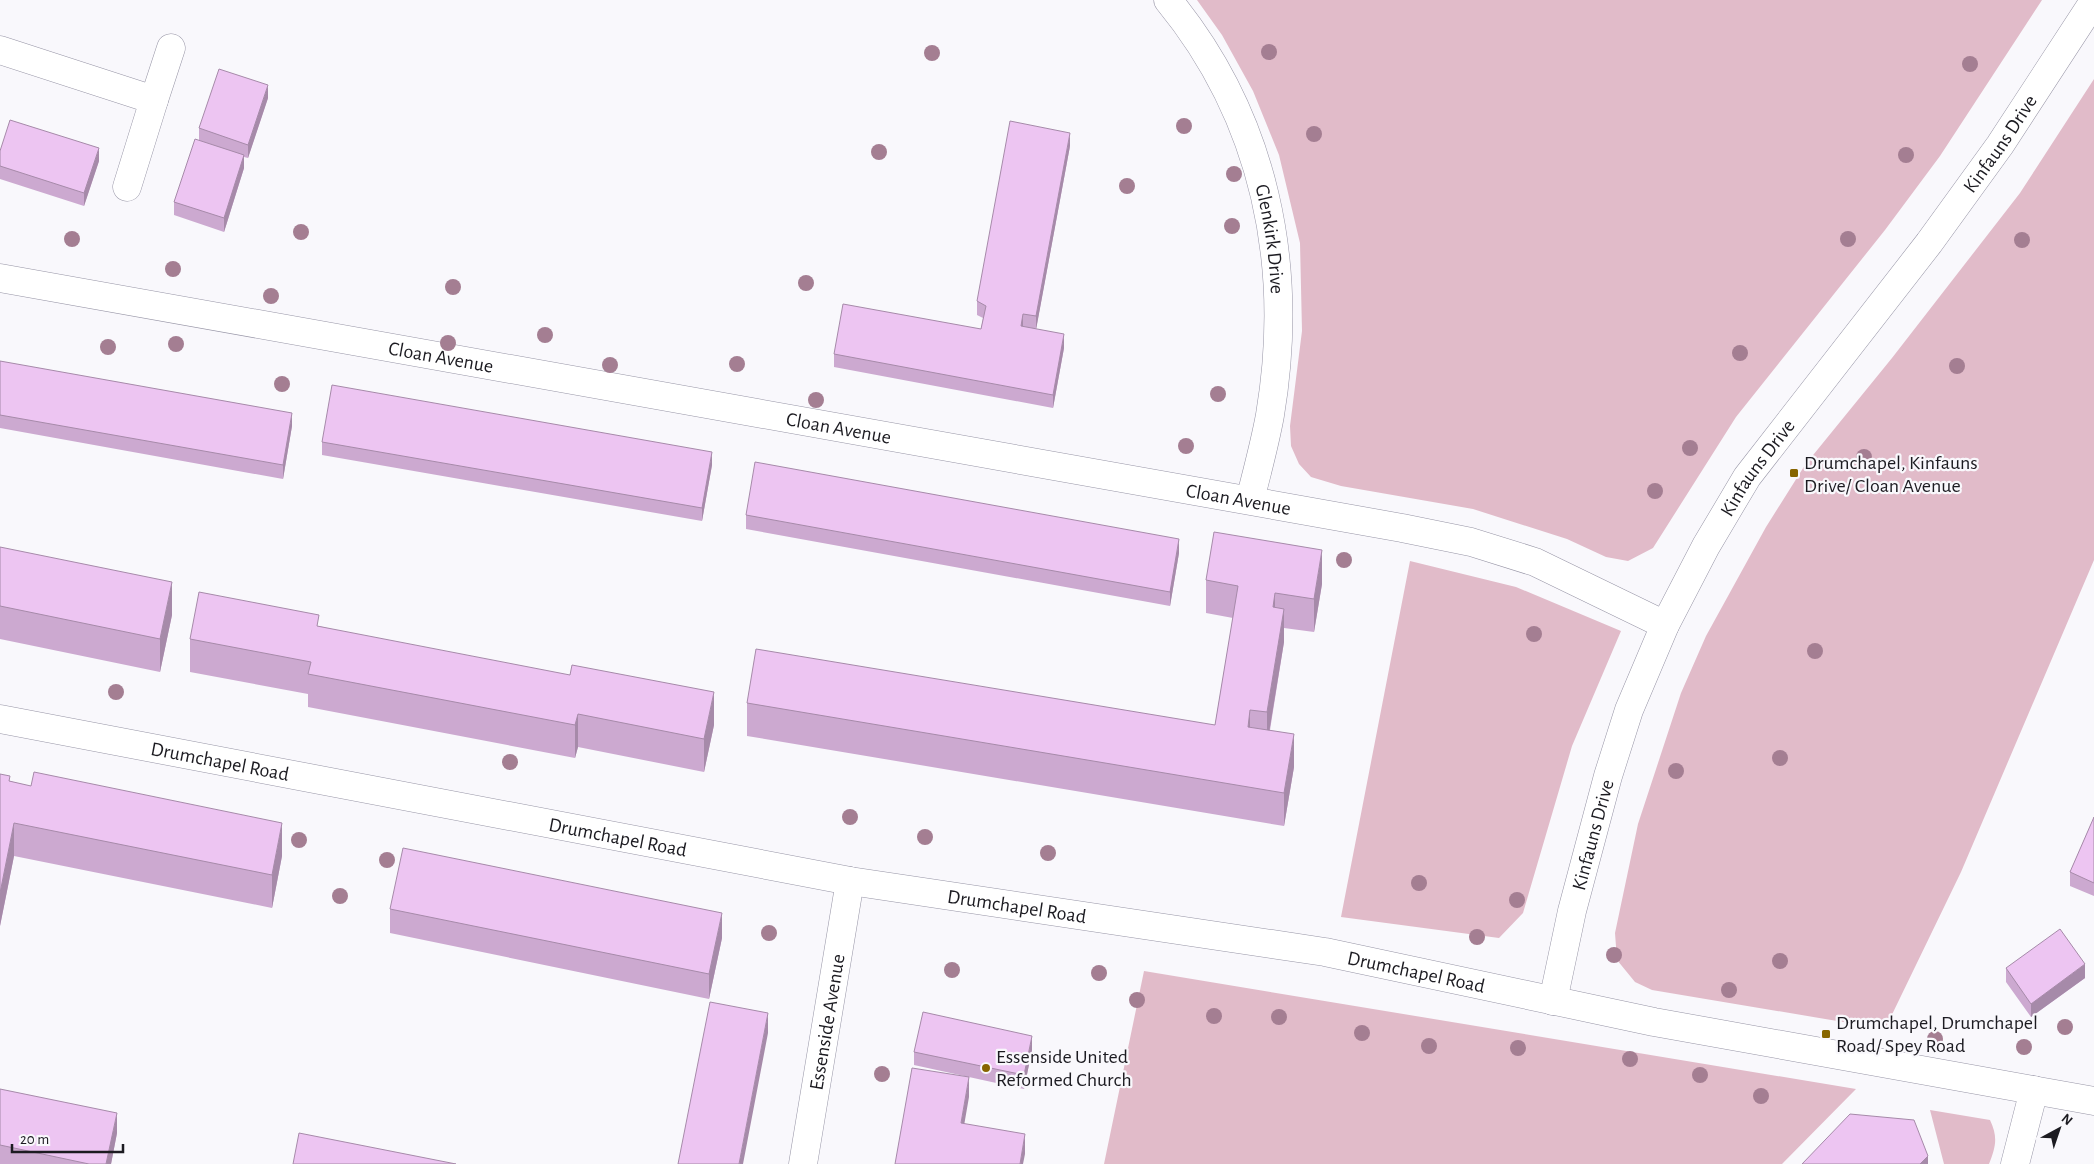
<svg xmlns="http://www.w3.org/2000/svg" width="2094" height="1164" font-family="'Alegreya Sans',sans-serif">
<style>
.green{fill:#e1bbc9}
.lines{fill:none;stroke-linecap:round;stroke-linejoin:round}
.street-casing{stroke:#9795a6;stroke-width:29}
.secondary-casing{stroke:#9795a6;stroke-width:29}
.street{stroke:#fff;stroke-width:28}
.secondary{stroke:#fff;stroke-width:28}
.tree{fill:#a47e92}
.wall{fill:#cca9d0}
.shaded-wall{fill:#a68aa9}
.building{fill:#edc5f2;stroke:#a68aa9}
.poi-dot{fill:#876500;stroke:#f9f8fc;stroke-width:2}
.labels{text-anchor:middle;stroke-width:4.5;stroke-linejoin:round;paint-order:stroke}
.street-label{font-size:20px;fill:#1c1b21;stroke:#f9f8fc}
.poi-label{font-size:20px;fill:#1c1b21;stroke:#f9f8fc;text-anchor:start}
</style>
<rect width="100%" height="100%" fill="#f9f8fc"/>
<path class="green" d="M1197,0H2042L1940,156L1885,230L1736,417L1653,548L1628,561L1606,557L1567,539L1473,509L1341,486L1311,477L1299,464L1291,446L1290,426L1302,331L1300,243L1279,155L1253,91L1222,35Z
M2094,79V560L1961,872L1885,1029L1652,990L1635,982L1617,960L1615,933L1638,824L1681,693L1706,636L1766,527L1805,465L1892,358L2020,193Z
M1410,561L1516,587L1621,631L1572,746L1523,913L1499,938L1341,917Z
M1144,971L1856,1089L1782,1164H1104Z
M1930,1110L1990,1120C1998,1137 1996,1146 1989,1164H1944Z"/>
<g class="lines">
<defs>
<g id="street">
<path id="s1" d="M1168,0C1265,118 1295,265 1270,415C1265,443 1257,472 1250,500"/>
<path d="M0,50L154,100L127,187"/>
<path d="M154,100L171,48"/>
<path id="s2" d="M0,278L1402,528L1471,542L1535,562L1665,625"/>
<path id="s3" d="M803,1164L850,881"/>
<path d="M2015,1164L2034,1090"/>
</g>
<g id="secondary">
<path id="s4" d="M0,719L850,881L1325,952L1654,1022L2094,1101"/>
<path id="s5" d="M1553,1001L1572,911L1608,776L1629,710L1665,625L1706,546L1747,477L1929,243L2000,145L2094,1"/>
</g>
</defs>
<use href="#street" class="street-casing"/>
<use href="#secondary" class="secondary-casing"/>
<use href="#street" class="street"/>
<use href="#secondary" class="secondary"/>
</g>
<g class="tree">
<circle cx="1269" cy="52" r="8"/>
<circle cx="932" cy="53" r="8"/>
<circle cx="1970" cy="64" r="8"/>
<circle cx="1184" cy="126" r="8"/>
<circle cx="1314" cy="134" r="8"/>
<circle cx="879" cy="152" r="8"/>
<circle cx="1906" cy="155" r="8"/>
<circle cx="1234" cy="174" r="8"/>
<circle cx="1127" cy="186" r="8"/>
<circle cx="1232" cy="226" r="8"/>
<circle cx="301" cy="232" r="8"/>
<circle cx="72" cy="239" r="8"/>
<circle cx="1848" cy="239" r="8"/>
<circle cx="2022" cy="240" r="8"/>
<circle cx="173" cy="269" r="8"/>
<circle cx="806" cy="283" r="8"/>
<circle cx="453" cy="287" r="8"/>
<circle cx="271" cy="296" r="8"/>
<circle cx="545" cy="335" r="8"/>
<circle cx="448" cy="343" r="8"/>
<circle cx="176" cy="344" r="8"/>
<circle cx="108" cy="347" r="8"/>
<circle cx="1740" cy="353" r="8"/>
<circle cx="737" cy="364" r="8"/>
<circle cx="610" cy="365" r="8"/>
<circle cx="1957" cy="366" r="8"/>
<circle cx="282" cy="384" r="8"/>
<circle cx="1218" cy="394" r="8"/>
<circle cx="816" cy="400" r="8"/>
<circle cx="1186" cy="446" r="8"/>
<circle cx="1690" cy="448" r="8"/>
<circle cx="1864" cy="457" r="8"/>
<circle cx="1655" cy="491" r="8"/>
<circle cx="1344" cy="560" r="8"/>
<circle cx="1534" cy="634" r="8"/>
<circle cx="1815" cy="651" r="8"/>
<circle cx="116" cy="692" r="8"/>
<circle cx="1780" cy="758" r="8"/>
<circle cx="510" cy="762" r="8"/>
<circle cx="1676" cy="771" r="8"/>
<circle cx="850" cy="817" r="8"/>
<circle cx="925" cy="837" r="8"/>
<circle cx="299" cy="840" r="8"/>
<circle cx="1048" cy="853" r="8"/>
<circle cx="387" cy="860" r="8"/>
<circle cx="1419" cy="883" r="8"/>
<circle cx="340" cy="896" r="8"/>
<circle cx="1517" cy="900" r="8"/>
<circle cx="769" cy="933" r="8"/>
<circle cx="1477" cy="937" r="8"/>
<circle cx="1614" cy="955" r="8"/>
<circle cx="1780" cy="961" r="8"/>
<circle cx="952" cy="970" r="8"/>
<circle cx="1099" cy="973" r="8"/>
<circle cx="1729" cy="990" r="8"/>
<circle cx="1137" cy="1000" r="8"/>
<circle cx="1214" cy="1016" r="8"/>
<circle cx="1279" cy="1017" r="8"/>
<circle cx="2065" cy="1027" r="8"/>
<circle cx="1362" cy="1033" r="8"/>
<circle cx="1935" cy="1039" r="8"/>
<circle cx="1429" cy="1046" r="8"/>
<circle cx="2024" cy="1047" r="8"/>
<circle cx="1518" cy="1048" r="8"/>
<circle cx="1630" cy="1059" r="8"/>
<circle cx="882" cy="1074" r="8"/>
<circle cx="1700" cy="1075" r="8"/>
<circle cx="1761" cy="1096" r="8"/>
</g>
<path class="wall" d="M268,98L248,158L244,157V168L224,232L174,215V202L199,140V128Z
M1070,146L1036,329L1064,348L1053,408L834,367V354L981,329L983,318L977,315V301Z
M0,151L99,161L84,206L0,179Z
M0,361L292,426L283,479L0,428Z
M322,442L712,465L702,521L322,455Z
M746,515L1179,553L1170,606L746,529Z
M0,547L172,615L160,672L0,639Z
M1206,580L1322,584L1314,632L1284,628V642L1270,730L1294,767L1284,826L747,736V703L1215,725L1233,618L1206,613Z
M319,626L714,725L704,772L578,747L575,758L308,707V694L190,672V639Z
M0,774L10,781L282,856L272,908L14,856L0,926Z
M2094,817V896L2070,886V872Z
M390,909L722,938L709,999L390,933Z
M2006,968L2085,978L2031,1017L2006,982Z
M1032,1050L1024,1089L914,1065V1052Z
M0,1089L117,1133L111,1164H0Z"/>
<path class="shaded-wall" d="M268,85V98L248,158V145Z
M1070,133V146L1036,330V316Z
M99,148V161L84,206V193Z
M244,155V168L224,232V218Z
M1023,314V327L1021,326Z
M1064,334V348L1053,408V395Z
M292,413V426L283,479V465Z
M712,452V465L702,521V508Z
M1179,539V553L1170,606V592Z
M1322,550V584L1314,632V599Z
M172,582V615L160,672V639Z
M1275,593V626L1273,607Z
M1284,609V642L1267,745V712Z
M714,692V725L704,772V739Z
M1250,710V743L1248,727Z
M578,714V747L575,758V725Z
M1294,734V767L1284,826V793Z
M14,823V856L0,926V893Z
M282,823V856L272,908V875Z
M722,913V938L709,999V974Z
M2085,964V978L2031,1017V1004Z
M768,1013V1033L743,1164H739Z
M1032,1036V1050L1024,1089V1075Z
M969,1077V1097L961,1143V1123Z
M117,1113V1133L111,1164H106Z
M1025,1134V1154L1023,1164H1020Z
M1928,1156V1164H1920Z"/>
<path class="building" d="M219,69L268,85L248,145L199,128Z
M10,120L99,148L84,193L0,166V151Z
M1010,121L1070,133L1036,316L1023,314L1021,326L1064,334L1053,395L834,354L843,304L981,329L986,306L977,301Z
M195,139L244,155L224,218L174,202Z
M0,361L292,413L283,465L0,415Z
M332,385L712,452L702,508L322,442Z
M755,462L1179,539L1170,592L746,515Z
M1214,532L1322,550L1314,599L1275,593L1273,607L1284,609L1267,712L1250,710L1248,727L1294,734L1284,793L747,703L756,649L1215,725L1238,586L1206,580Z
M0,547L172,582L160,639L0,606Z
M199,592L319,615L317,626L570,675L572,665L714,692L704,739L578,714L575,725L308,674L311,662L190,639Z
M34,772L282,823L272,875L14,823L0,893V774L10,776L9,781L31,786Z
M2094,817V883L2070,872Z
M403,848L722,913L709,974L390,909Z
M2060,929L2085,964L2031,1004L2006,968Z
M710,1002L768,1013L739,1164H678Z
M923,1012L1032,1036L1024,1075L914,1052Z
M912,1068L969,1077L961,1123L1025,1134L1020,1164H895Z
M0,1089L117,1113L106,1164H89L0,1145Z
M1850,1114L1914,1120L1928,1156L1920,1164H1802Z
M299,1133L456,1164H293Z"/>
<g class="poi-dot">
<rect x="1789" y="468" width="10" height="10" rx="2.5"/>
<rect x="1821" y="1029" width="10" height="10" rx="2.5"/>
<circle cx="986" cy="1068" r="5"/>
</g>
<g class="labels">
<g class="street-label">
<text dy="7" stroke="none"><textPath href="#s5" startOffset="981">Kinfauns Drive</textPath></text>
<text dy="7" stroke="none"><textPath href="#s1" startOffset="264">Glenkirk Drive</textPath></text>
<text dy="7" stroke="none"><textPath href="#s2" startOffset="448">Cloan Avenue</textPath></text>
<text dy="7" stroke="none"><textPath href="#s2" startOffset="852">Cloan Avenue</textPath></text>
<text dy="7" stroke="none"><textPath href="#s5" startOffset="576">Kinfauns Drive</textPath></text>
<text dy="7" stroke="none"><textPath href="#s2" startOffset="1258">Cloan Avenue</textPath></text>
<text dy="7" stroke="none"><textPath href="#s4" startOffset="224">Drumchapel Road</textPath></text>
<text dy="7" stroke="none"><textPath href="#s5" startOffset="171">Kinfauns Drive</textPath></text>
<text dy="7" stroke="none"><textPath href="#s4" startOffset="629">Drumchapel Road</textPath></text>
<text dy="7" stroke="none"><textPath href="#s4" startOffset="1034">Drumchapel Road</textPath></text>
<text dy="7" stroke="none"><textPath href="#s4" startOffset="1439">Drumchapel Road</textPath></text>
<text dy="7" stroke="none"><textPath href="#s3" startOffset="144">Essenside Avenue</textPath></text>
</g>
<g class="poi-label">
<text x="1804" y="469">Drumchapel, Kinfauns<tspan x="1804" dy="23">Drive/ Cloan Avenue</tspan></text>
<text x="1836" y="1029">Drumchapel, Drumchapel<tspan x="1836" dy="23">Road/ Spey Road</tspan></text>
<text x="996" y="1063">Essenside United<tspan x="996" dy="23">Reformed Church</tspan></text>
</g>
</g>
<g transform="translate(2059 1129) rotate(40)" stroke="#f9f8fc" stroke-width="4" paint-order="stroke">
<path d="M0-4L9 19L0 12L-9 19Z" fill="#1c1b21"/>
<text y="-8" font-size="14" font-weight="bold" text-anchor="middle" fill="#1c1b21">N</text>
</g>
<path d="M12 1144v8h111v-8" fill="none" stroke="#1c1b21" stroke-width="2.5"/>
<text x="20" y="1144" font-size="15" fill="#1c1b21" stroke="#f9f8fc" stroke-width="4" paint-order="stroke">20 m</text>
</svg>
